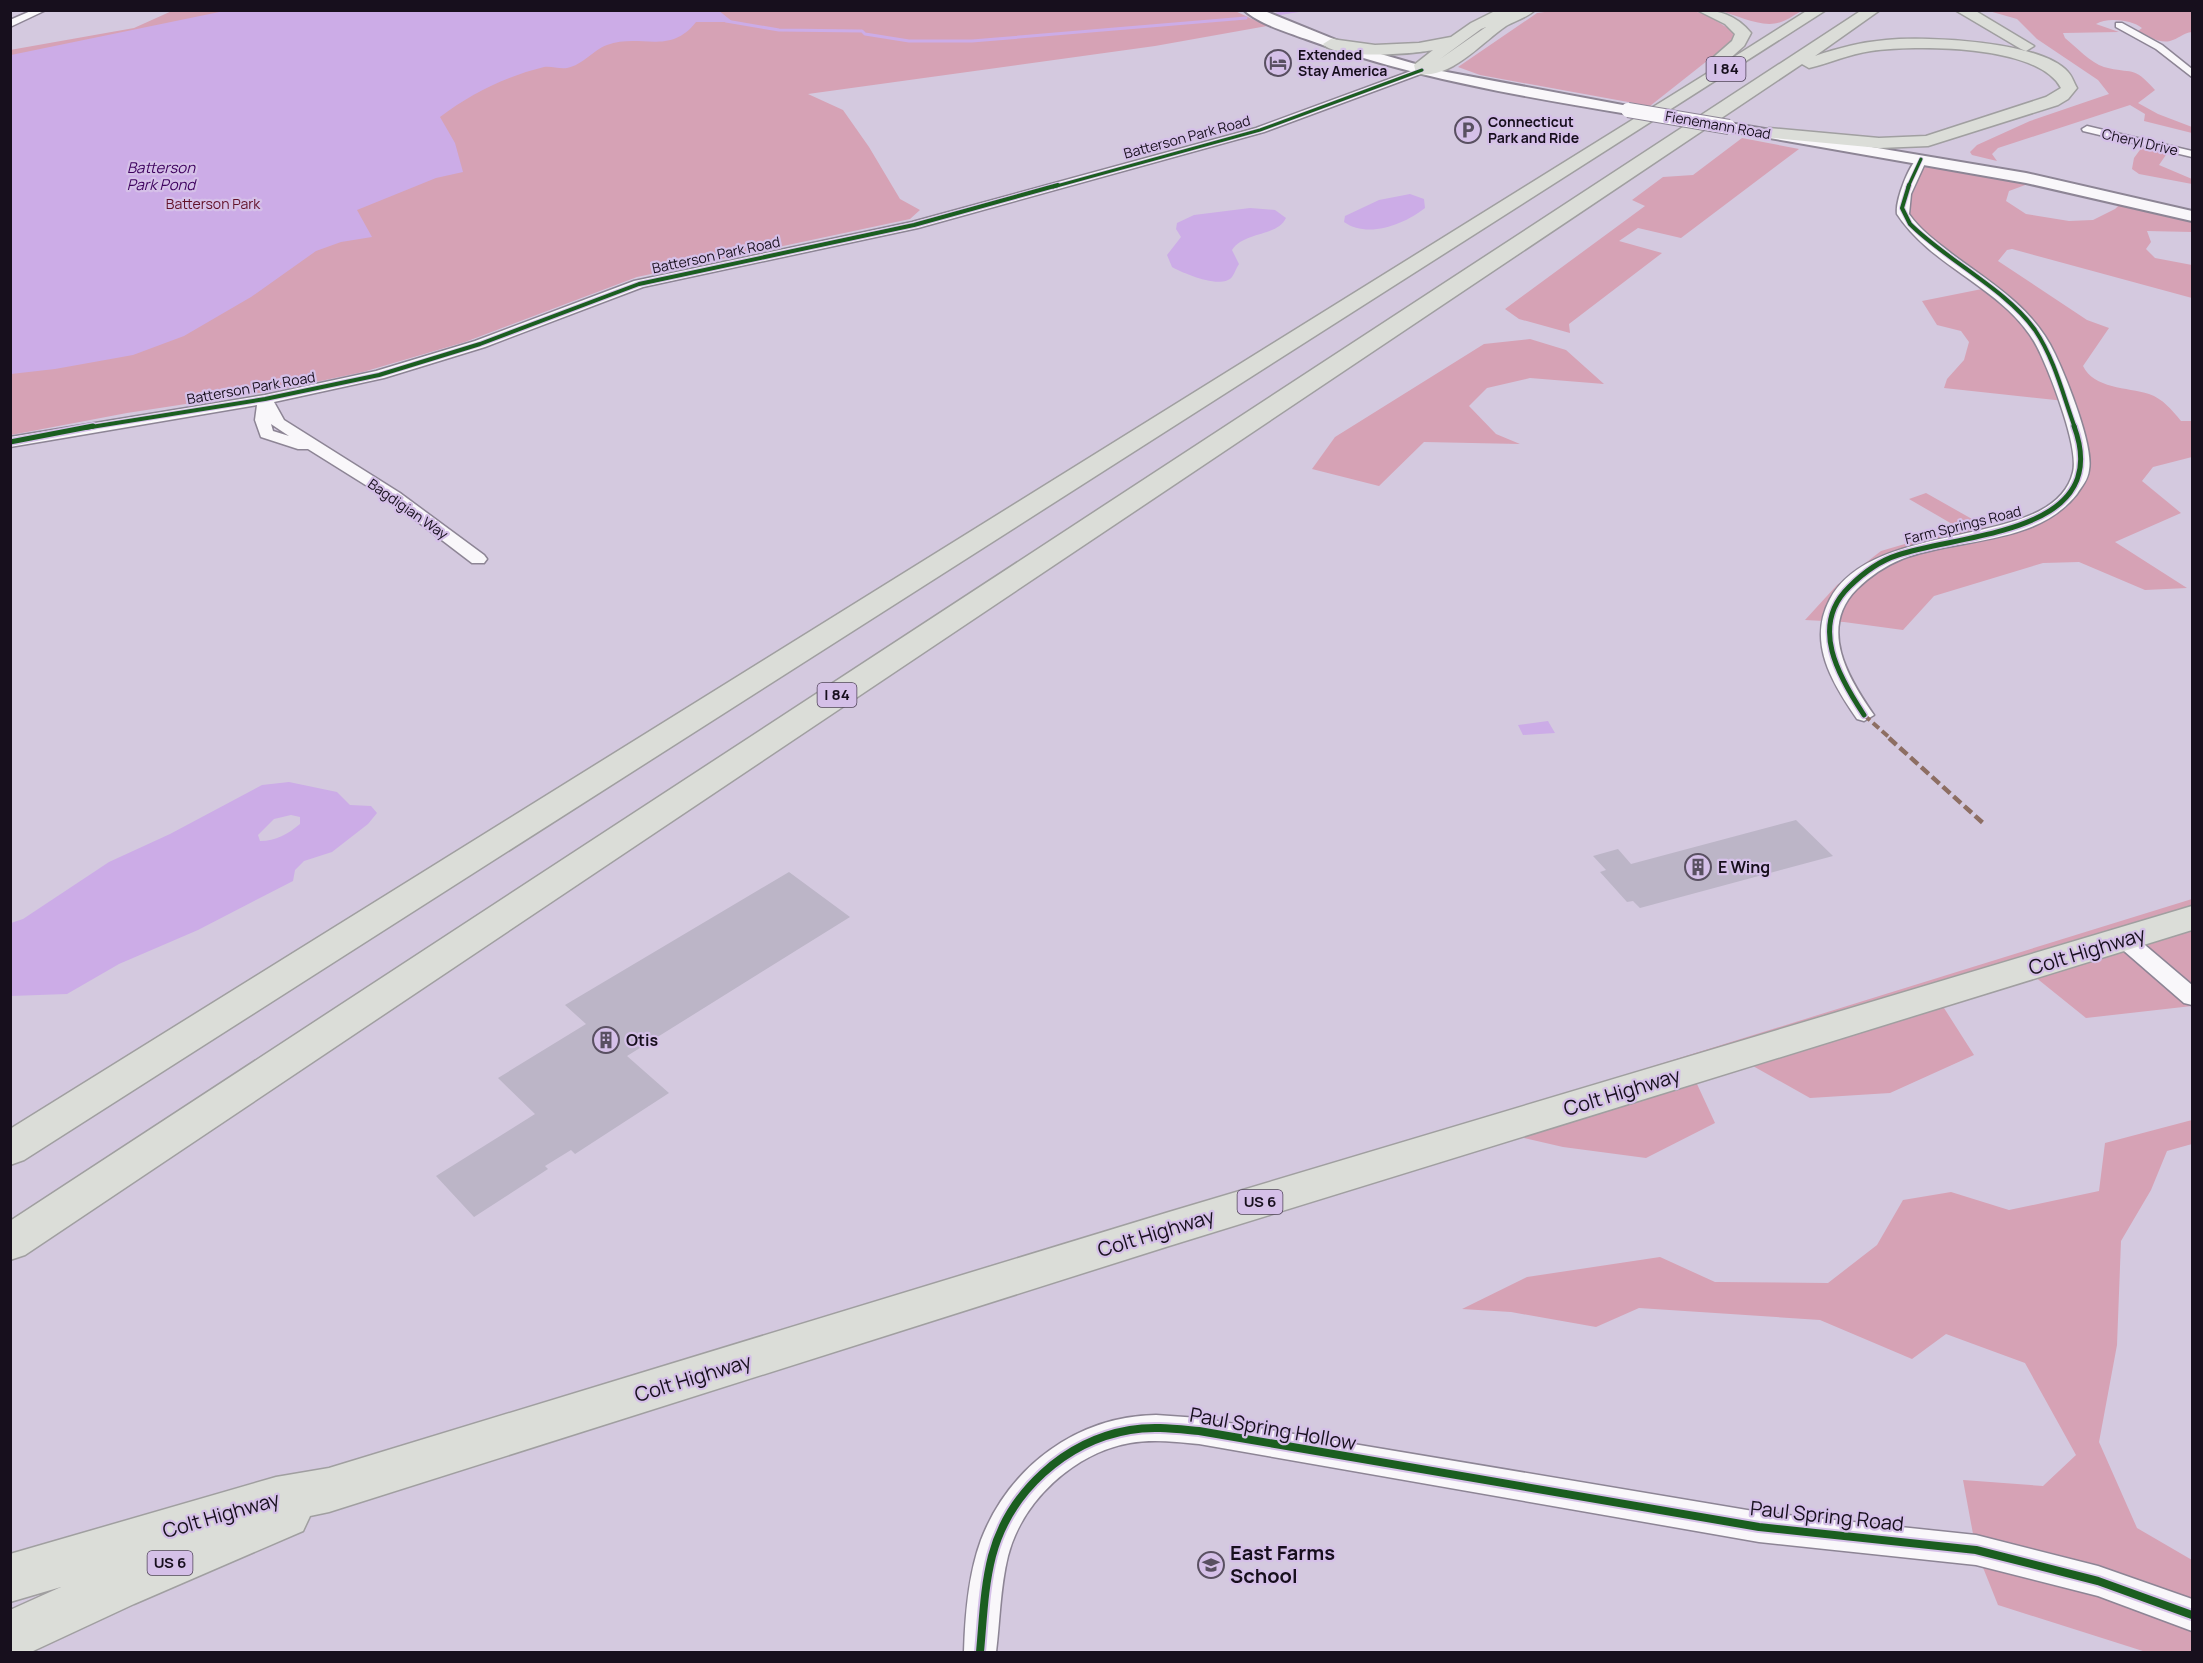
<svg xmlns="http://www.w3.org/2000/svg" width="2203" height="1663" font-family="Manrope,sans-serif">
<style>
.green{fill:#d6a2b5}
.water{fill:#ccace7;fill-rule:evenodd}
.lines{fill:none;stroke-linecap:round;stroke-linejoin:round}
.stream{stroke:#ccace7;stroke-width:3}
.building{fill:#bcb5c7}
.street-casing{stroke:#8d8595;stroke-width:3}
.secondary-casing{stroke:#8d8595;stroke-width:4}
.highway-casing{stroke:#a09fa0;stroke-width:3}
.street{fill:#f9f7fa;fill-rule:evenodd}
.secondary{fill:#f9f7fa;fill-rule:evenodd}
.highway{fill:#dbddd8;fill-rule:evenodd}
.secondary-bridge-casing{stroke:#8d8595;stroke-width:16;stroke-linecap:butt}
.secondary-bridge{stroke:#f9f7fa;stroke-width:14}
.quiet-far1{stroke:#8d6e63;stroke-width:4;stroke-dasharray:8 4;stroke-linecap:butt}
.quiet{stroke:#8d6e63;stroke-width:4.5;stroke-dasharray:10 4.5;stroke-linecap:butt}
.cycleway-far3-casing{stroke:#d5c0e8;stroke-width:4.5}
.cycleway-far2-casing{stroke:#d5c0e8;stroke-width:6}
.cycleway-far1-casing{stroke:#d5c0e8;stroke-width:8}
.cycleway-casing{stroke:#d5c0e8;stroke-width:12}
.cycleway-far3{stroke:#1b5e20;stroke-width:3}
.cycleway-far2{stroke:#1b5e20;stroke-width:4}
.cycleway-far1{stroke:#1b5e20;stroke-width:5}
.cycleway{stroke:#1b5e20;stroke-width:8}
.labels{text-anchor:middle;stroke-width:4.5;stroke-linejoin:round;paint-order:stroke}
.far-poi-label{font-size:14px;font-weight:bold;fill:#170f1d;stroke:#d5c0e8;text-anchor:start}
.far-street-label{font-size:14px;fill:#170f1d;stroke:#d5c0e8}
.far-park-label{font-size:14px;fill:#621129;stroke:#d5c0e8}
.shield{fill:#d5c0e8;stroke:#50445a;stroke-width:1.5}
.shield-label{font-size:15px;font-weight:bold;fill:#170f1d}
.far-water-label{font-size:15px;font-style:italic;fill:#3f035f;stroke:#d5c0e8}
.poi-label{font-size:16px;font-weight:bold;fill:#170f1d;stroke:#d5c0e8;text-anchor:start}
.near-street-label{font-size:20px;fill:#170f1d;stroke:#d5c0e8}
.near-poi-label{font-size:20px;font-weight:bold;fill:#170f1d;stroke:#d5c0e8;text-anchor:start}
</style>
<rect width="100%" height="100%" fill="#d4c9df"/>
<path class="green" d="M174,10H1233L1267,26L1155,46L808,94L843,110L869,147L900,199L920,210L910,219L637,277L465,342L363,372L278,390L127,413L11,435L10,50L134,28Z
M1552,11H1689L1704,13L1734,32L1731,42L1650,106L1480,75L1458,67L1537,13Z
M1720,11L1802,10V11C1795,14 1788,20 1781,22C1762,29 1738,15 1720,11Z
M1989,11H2192V32C2183,33 2178,39 2170,41C2160,44 2146,35 2138,31L2142,28C2132,20 2107,17 2096,24L2119,32L2063,33L2065,38C2076,47 2091,63 2104,67C2133,75 2132,64 2155,90L2138,103L2158,114L2192,127V133L2144,121L2145,114L2130,105L1998,148L1992,154L1997,161L1972,155L1970,152L1977,145L2030,121L2109,94L2098,80L2037,39L2017,19Z
M1742,138L1799,149L1681,238L1638,228L1619,241L1662,253L1569,324L1570,333L1519,319L1505,309L1645,206L1632,200L1663,177L1693,175Z
M2145,143L2170,149L2159,165L2192,179V184L2139,174L2132,169L2134,158Z
M1921,159L2039,180L2009,191L2006,201L2026,214L2069,221L2093,220L2115,209L2127,198L2192,215V232L2147,231L2151,242L2146,249L2155,258L2192,265V298L2012,249L2007,250L1998,261L2087,320L2109,328L2083,366C2094,389 2127,387 2149,394C2163,399 2171,409 2181,421H2192V457L2153,467L2142,481L2181,513L2115,542L2187,588L2145,590L2079,562L2043,563L1934,596L1903,630L1844,622L1805,620L1837,585L1881,551L1959,528L1909,499L1926,493L1995,532L2045,514L2079,479L2065,401L1944,388L1947,379L1964,360L1969,342L1961,331L1937,325L1922,301L1992,287L1918,231L1904,214Z
M1530,339L1566,350L1604,384L1530,378L1487,388L1469,406L1496,434L1520,444L1424,442L1379,486L1312,469L1335,437L1484,344Z
M2192,899V1006L2086,1018L2025,969L1937,997L1974,1055L1890,1093L1810,1098L1737,1057L1691,1071L1715,1123L1646,1158L1563,1147L1494,1131L1344,1162Z
M2192,1120V1144L2167,1151L2151,1190L2121,1241L2117,1345L2099,1442L2137,1528L2192,1560V1652H2146L1998,1605L1976,1550L1963,1480L2043,1486L2076,1455L2025,1363L1946,1334L1912,1359L1820,1320L1639,1308L1596,1327L1511,1312L1462,1309L1527,1277L1660,1257L1715,1282L1828,1283L1877,1245L1903,1200L1951,1192L2009,1210L2099,1191L2105,1143Z"/>
<path class="water" d="M229,10H718L733,22H696C670,56 640,33 607,45C593,50 583,65 567,68C559,69 551,66 544,67C507,76 470,94 440,117L455,143L463,172L436,178L357,210L372,237L341,242L316,251L251,297L184,336L133,355L55,369L11,374V55Z
M1410,194L1424,199L1425,208C1405,224 1368,239 1344,222L1345,216L1379,200Z
M1250,208L1275,210L1286,218C1277,237 1245,231 1232,250L1239,264C1236,268 1235,273 1232,277C1221,290 1183,273 1172,267L1167,255L1181,237L1176,229L1177,223L1194,215Z
M1548,721L1555,733L1523,735L1518,725Z
M289,782L337,792L350,805L371,806L377,813L368,824L332,852L304,861L295,870L293,881L198,930L119,964L67,994L11,996V923L23,919L109,862L170,834L262,785ZM291,815L300,817V824C288,834 276,841 260,841L258,835L274,819Z"/>
<g class="lines">
<path class="stream" d="M1277,14L1302,10
M726,21L779,30L862,31L865,34L909,41H972L1246,18"/>
</g>
<path class="building" d="M1796,820L1833,856L1640,908L1633,901L1627,902L1600,872L1606,870L1593,856L1618,849L1631,864Z
M789,872L850,917L627,1056L669,1093L575,1154L571,1150L545,1166L548,1169L474,1217L436,1176L535,1114L498,1078L586,1024L565,1005Z"/>
<g class="lines">
<defs>
<path id="street" d="M33,10H46L10,27V20Z
M2116,23H2122L2162,45L2192,69V77L2156,49L2116,27Z
M1422,67L1427,70L1426,72L1264,132L918,228L643,287L485,347L384,378L274,402L284,420L400,493L484,555L487,559L484,563H472L388,499L308,449H298L261,437L255,420L257,405L10,447V437L265,395L376,371L475,341L634,281L912,222L1256,128ZM271,424L289,436L273,431Z
M2087,126L2192,151V157L2083,131L2082,129Z
M1921,156L1927,159L1911,194L1909,214C1920,230 1937,242 1952,254C1991,283 2034,308 2055,354C2066,377 2094,446 2089,470C2088,480 2082,486 2077,494C2036,546 1959,537 1902,559C1885,566 1870,576 1857,589C1818,628 1848,678 1874,715L1864,721L1857,719C1832,683 1807,642 1830,599C1875,516 2054,552 2073,472C2079,448 2052,379 2041,355C2013,290 1934,271 1897,214C1895,201 1910,160 1921,156Z
M2124,931L2132,934L2192,985V1005L2184,1003L2116,944L2113,939L2116,934Z
M1156,1415L1199,1418L1759,1512L1976,1535L2098,1566L2192,1599V1631L2098,1596L1976,1565L1759,1542L1199,1444C1176,1442 1153,1439 1130,1443C1074,1453 1022,1501 1008,1556C1000,1588 1000,1621 996,1652H964C965,1616 968,1575 981,1540C1009,1467 1077,1416 1156,1415Z"/>
<path id="secondary" d="M1244,10H1262L1346,44L1436,70L1628,106L1635,110L1628,114C1519,96 1410,77 1306,39C1287,32 1259,24 1244,10Z
M1729,123L2026,173L2192,211V221L2026,183L1724,130L1722,127Z"/>
<path id="highway" d="M1497,10H1535C1528,17 1515,21 1506,26C1482,42 1449,82 1416,73L1414,65L1433,50C1412,54 1338,60 1323,44L1331,39L1375,45L1419,43L1451,37L1471,23ZM1486,27L1440,59L1481,29Z
M1697,10C1719,10 1736,15 1751,33L1744,46L1726,62L1808,10H1826L24,1160L10,1165V1129L1719,66L1710,65L1708,62L1732,41L1735,34L1725,24Z
M1862,10H1880L1815,56C1838,48 1862,42 1886,40C1926,36 2041,41 2068,72C2072,76 2074,83 2077,88L2068,99L2058,105L1928,146L1879,148L1763,137L1760,133L1769,128L1879,138L1926,136L2046,97L2061,88C2038,44 1914,45 1871,51C1849,54 1830,63 1809,68L1802,64L25,1255L10,1260V1221Z
M1955,10H1974L2034,46L2026,51L2021,49Z
M2192,906V930L1169,1246L329,1512L310,1516L303,1531L134,1604L31,1652H10V1610L61,1587L10,1602V1554L276,1477L329,1468L1169,1212Z"/>
</defs>
<use href="#street" class="street-casing"/>
<use href="#secondary" class="secondary-casing"/>
<use href="#highway" class="highway-casing"/>
<use href="#street" class="street"/>
<use href="#secondary" class="secondary"/>
<use href="#highway" class="highway"/>
<defs>
<path id="secondary-bridge" d="M1628,110L1729,127"/>
</defs>
<use href="#secondary-bridge" class="secondary-bridge-casing"/>
<use href="#secondary-bridge" class="secondary-bridge"/>
<path class="quiet-far1" d="M1864,715L1891,739"/>
<path class="quiet" d="M1889,738L1983,823"/>
<defs>
<path id="cycleway-far3" d="M1053,187L1260,130L1422,70
M1908,187L1921,159"/>
<path id="cycleway-far2" d="M1909,185L1902,208L1910,224C1946,260 2007,290 2035,330C2055,360 2063,395 2075,428
M85,428L265,399L379,375L480,344L639,284L914,225L1058,185"/>
<path id="cycleway-far1" d="M10,442L93,426
M1864,715C1839,677 1809,626 1849,587C1863,573 1879,561 1898,555C1964,533 2114,534 2074,426"/>
<path id="cycleway" d="M980,1652C983,1620 984,1587 992,1556C1009,1492 1065,1441 1130,1430C1153,1426 1176,1429 1199,1431L1759,1527L1976,1550L2098,1581L2192,1615"/>
</defs>
<use href="#cycleway-far3" class="cycleway-far3-casing"/>
<use href="#cycleway-far2" class="cycleway-far2-casing"/>
<use href="#cycleway-far1" class="cycleway-far1-casing"/>
<use href="#cycleway" class="cycleway-casing"/>
<use href="#cycleway-far3" class="cycleway-far3"/>
<use href="#cycleway-far2" class="cycleway-far2"/>
<use href="#cycleway-far1" class="cycleway-far1"/>
<use href="#cycleway" class="cycleway"/>
</g>
<defs>
<symbol id="hotel-ring" viewBox="-11 -11 22 22"><circle r="9.5" fill="#d5c0e8" stroke="#595061" stroke-width="1.5"/><path d="M-6-4.5h1.5V1H6V5H4.5V3h-9V5H-6ZM-4 0a1.8 1.8 0 1 1 3.6 0ZM.5 0V-2.5h3Q6-2.5 6 0Z" fill="#595061"/></symbol>
<symbol id="parking-ring" viewBox="-11 -11 22 22"><circle r="9.5" fill="#d5c0e8" stroke="#595061" stroke-width="1.5"/><path d="M-3.5-5.5H1a3.5 3.5 0 0 1 0 7H-1V5.5H-3.5ZM-1-3.4V-.6H.8a1.4 1.4 0 0 0 0-2.8Z" fill="#595061"/></symbol>
<symbol id="building-ring" viewBox="-11 -11 22 22"><circle r="9.5" fill="#d5c0e8" stroke="#595061" stroke-width="1.5"/><path d="M-4-6H4V6H1V3H-1V6H-4ZM-2.5-4.3h1.7v1.8h-1.7ZM.8-4.3h1.7v1.8H.8ZM-2.5-1h1.7V.8h-1.7ZM.8-1h1.7V.8H.8Z" fill="#595061"/></symbol>
<symbol id="school-ring" viewBox="-11 -11 22 22"><circle r="9.5" fill="#d5c0e8" stroke="#595061" stroke-width="1.5"/><path d="M0-5L7-2L0 1L-7-2ZM-4 1L0 2.5L4 1V4Q0 6-4 4Z" fill="#595061"/></symbol>
</defs>
<g fill-rule="evenodd">
<use href="#hotel-ring" x="1263" y="48" width="30" height="30"/>
<use href="#parking-ring" x="1453" y="115" width="30" height="30"/>
<use href="#building-ring" x="1683" y="852" width="30" height="30"/>
<use href="#building-ring" x="591" y="1025" width="30" height="30"/>
<use href="#school-ring" x="1196" y="1550" width="30" height="30"/>
</g>
<g class="labels">
<g class="far-poi-label">
<text x="1298" y="60">Extended<tspan x="1298" dy="16">Stay America</tspan></text>
<text x="1488" y="127">Connecticut<tspan x="1488" dy="16">Park and Ride</tspan></text>
</g>
<g class="far-street-label">
<text transform="translate(1718 125) rotate(10)" y="5">Fienemann Road</text>
<text transform="translate(1187 137) rotate(-15)" y="5">Batterson Park Road</text>
<text transform="translate(2140 142) rotate(13)" y="5">Cheryl Drive</text>
<text transform="translate(716 255) rotate(-12)" y="5">Batterson Park Road</text>
<text transform="translate(251 388) rotate(-10)" y="5">Batterson Park Road</text>
<text transform="translate(408 509) rotate(35)" y="5">Bagdigian Way</text>
<text transform="translate(1963 525) rotate(-14)" y="5">Farm Springs Road</text>
</g>
<g class="far-park-label">
<text x="213" y="209">Batterson Park</text>
</g>
<g class="shield">
<rect x="1706.5" y="57" width="39" height="24" rx="4.5"/>
<rect x="817.5" y="683" width="39" height="24" rx="4.5"/>
<rect x="1237.5" y="1190" width="45" height="24" rx="4.5"/>
<rect x="147.5" y="1551" width="45" height="24" rx="4.5"/>
</g>
<g class="shield-label">
<text x="1726" y="74">I 84</text>
<text x="837" y="700">I 84</text>
<text x="1260" y="1207">US 6</text>
<text x="170" y="1568">US 6</text>
</g>
<g class="far-water-label">
<text x="161" y="173">Batterson<tspan x="161" dy="17">Park Pond</tspan></text>
</g>
<g class="poi-label">
<text x="1718" y="873">E Wing</text>
<text x="626" y="1046">Otis</text>
</g>
<g class="near-street-label">
<text transform="translate(2087 951) rotate(-17)" y="7">Colt Highway</text>
<text transform="translate(1622 1092) rotate(-17)" y="7">Colt Highway</text>
<text transform="translate(1156 1233) rotate(-17)" y="7">Colt Highway</text>
<text transform="translate(693 1378) rotate(-17)" y="7">Colt Highway</text>
<text transform="translate(1273 1429) rotate(10)" y="7">Paul Spring Hollow</text>
<text transform="translate(221 1515) rotate(-16)" y="7">Colt Highway</text>
<text transform="translate(1827 1516) rotate(6)" y="7">Paul Spring Road</text>
</g>
<g class="near-poi-label">
<text x="1230" y="1560">East Farms<tspan x="1230" dy="23">School</tspan></text>
</g>
</g>
<rect width="2203" height="1663" fill="none" stroke="#170f1d" stroke-width="24"/>
</svg>
